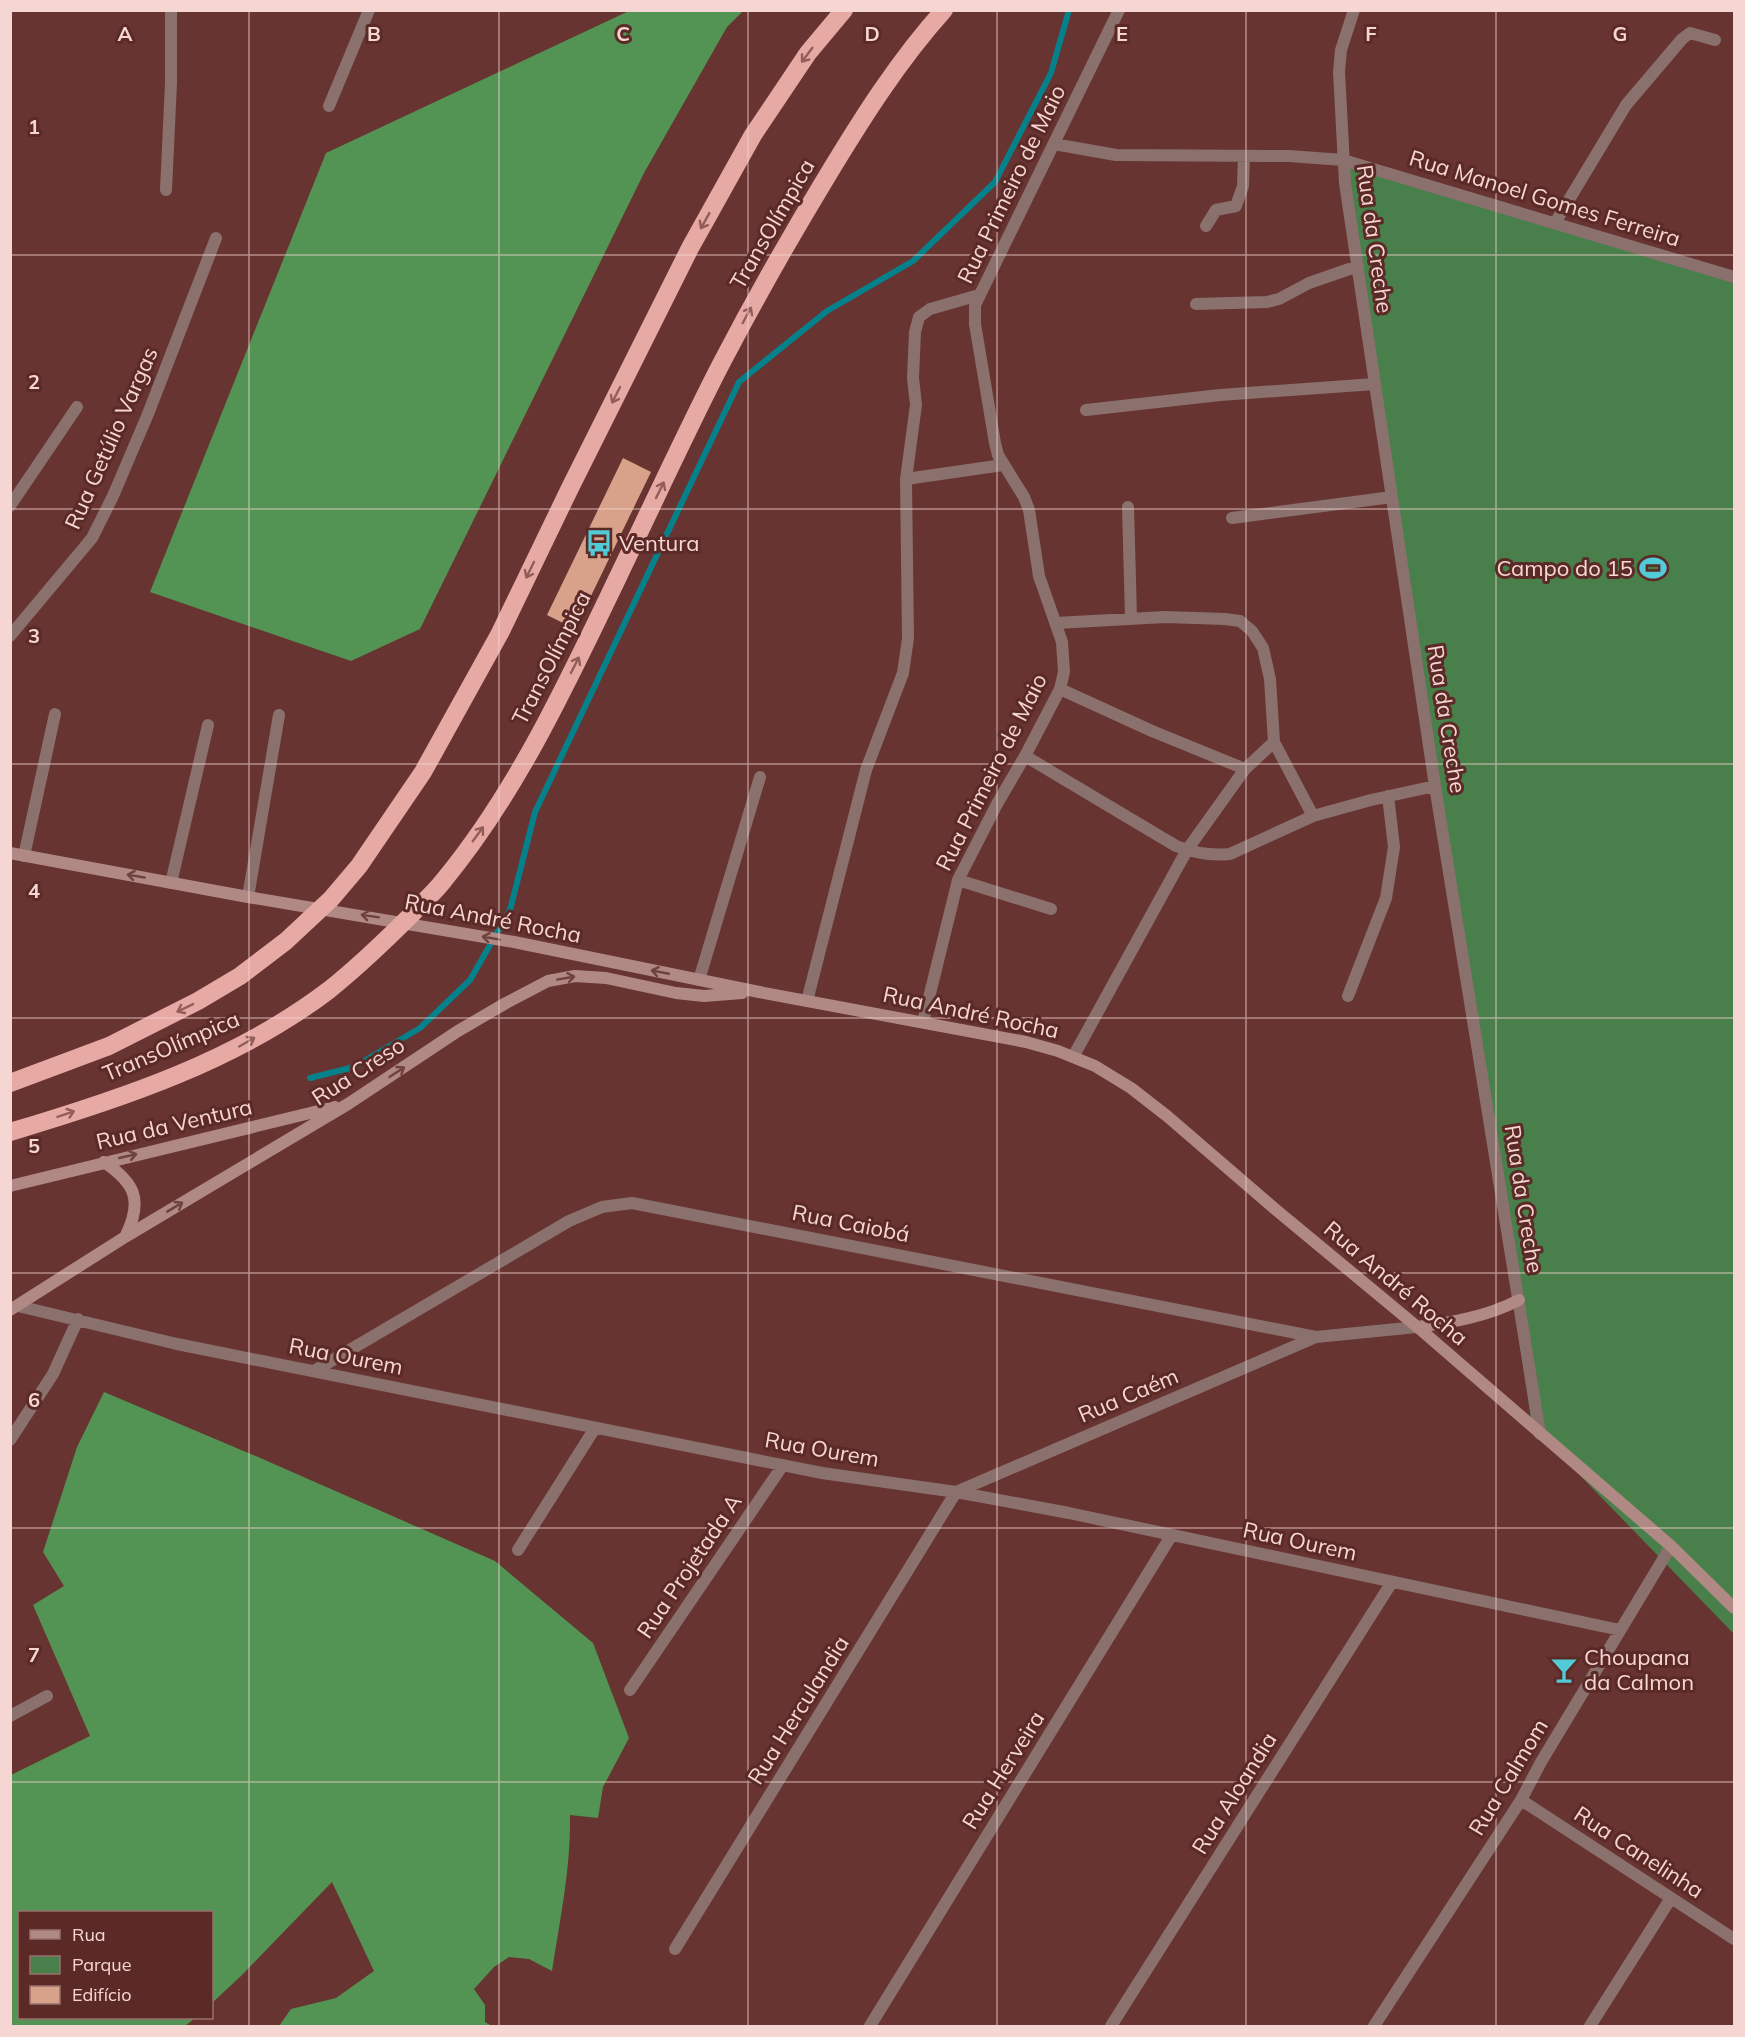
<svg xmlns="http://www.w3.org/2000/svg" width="1745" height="2037" font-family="Mulish,sans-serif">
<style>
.green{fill:#497f4a}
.forest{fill:#539454}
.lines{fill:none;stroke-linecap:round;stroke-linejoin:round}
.stream{stroke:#05818b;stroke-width:6}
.building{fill:#d7a18a}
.street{stroke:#8a716e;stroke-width:12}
.secondary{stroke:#b08884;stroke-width:12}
.highway{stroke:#e6a9a4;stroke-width:18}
.oneway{stroke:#935d59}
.oneway2{stroke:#70423e}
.grid{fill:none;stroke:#f6d6d3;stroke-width:1.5;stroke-opacity:0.55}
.labels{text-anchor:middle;stroke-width:6;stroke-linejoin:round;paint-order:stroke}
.street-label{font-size:22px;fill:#f6d6d3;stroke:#5b2a27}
.poi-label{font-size:22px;fill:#f6d6d3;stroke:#5b2a27;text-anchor:start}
.grid-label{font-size:20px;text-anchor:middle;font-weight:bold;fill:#f6d6d3;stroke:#5b2a27;stroke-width:6;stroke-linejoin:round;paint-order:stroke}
</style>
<rect width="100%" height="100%" fill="#673431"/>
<path class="green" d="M1344,164L1734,283V1634L1532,1426Z"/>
<path class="forest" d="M631,10L743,11L727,27L644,173L420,629L351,661L150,592L326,153Z
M104,1392L258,1457L495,1561L593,1643L629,1738L603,1787L598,1818L570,1815C571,1868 560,1919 552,1971L529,1959L509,1957L494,1967L474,1989L485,2005V2022L492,2026H279L291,2009L336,1998L374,1971L332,1882L241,1976L212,2003V1912H20V2018H195L185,2026H11V1775L90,1736L33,1605L64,1586L43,1552L77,1447Z"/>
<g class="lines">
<path class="stream" d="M310,1078L354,1067L420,1028L470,980L510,910L535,812L739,382L827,311L913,261L995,182L1051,73L1069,10"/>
</g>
<path class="building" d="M623,458L651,472L575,629L547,615Z"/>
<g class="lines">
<path class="street" d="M1354,10L1341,50L1339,72L1345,183L1435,786L1540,1434
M329,106L369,10
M1054,144L1116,155L1289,156L1343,160L1734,277
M166,190L171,83V10
M1555,223L1626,105L1682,39L1690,33L1715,40
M1206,226L1216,210L1236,206L1243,186L1244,156
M1196,304L1267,302L1279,299L1309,283L1358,266
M1086,410L1220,395L1375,384
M906,479L916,405L913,378L915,332L919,317L930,309L979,295
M10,506L77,407
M1128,507L1131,618
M1232,518L1392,497
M1056,623L1165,617L1225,619L1240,621L1252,631L1263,648L1270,679L1274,742L1313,816
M10,636L92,538L113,496L148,414L216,238
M1060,689L1152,731L1245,769L1274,742
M1025,756L1176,846C1194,853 1210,856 1230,854L1313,816L1371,800L1435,786
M24,856L55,714
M958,880L1051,909
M171,883L208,725
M248,897L279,715
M699,980L760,777
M1348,996L1386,898L1394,847L1388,796
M807,1001L866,770L903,673L908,638L906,479L1003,465
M923,1022L958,880L997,804L1025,756L1060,689L1064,672L1062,642L1039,576L1029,510L1024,497L998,455L995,443L975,324V305L1119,10
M1073,1057L1187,850L1245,769
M18,1306L177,1344L822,1473L956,1492L1069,1513L1620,1630
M314,1371L569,1221L602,1207L632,1203L1316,1337L1417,1327
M10,1440L53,1374L78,1319
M518,1550L595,1428
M630,1690L783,1465
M10,1716L47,1696
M1521,1800L1734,1939
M675,1949L956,1492L1316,1337
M870,2026L1171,1536
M1111,2026L1392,1582
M1374,2026L1521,1800L1541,1762L1671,1546
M1590,2026L1671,1898"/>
<path class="secondary" d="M10,853L248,897L514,942L759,992L1026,1042L1058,1051L1095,1066L1131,1088L1167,1116L1275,1209L1421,1330L1671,1546L1734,1608
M104,1162C135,1183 143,1200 126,1235
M10,1186L335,1107
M10,1310L125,1237L348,1104L458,1031L506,1003L548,981L575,976L606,978L676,993L704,996L742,993
M1417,1327C1453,1322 1486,1317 1519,1300"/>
<path class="highway" d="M10,1083L109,1046L198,1001L240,976L286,941L331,899L359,866L423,772L500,633L570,488L690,248L753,135L808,53L844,10
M10,1132C121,1099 236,1061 329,990C359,966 386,940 413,913C423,902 435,892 444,880C518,790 568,681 618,577C652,506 685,434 721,364C754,301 789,239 826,178C861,120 898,61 944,10"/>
</g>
<defs><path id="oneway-shaft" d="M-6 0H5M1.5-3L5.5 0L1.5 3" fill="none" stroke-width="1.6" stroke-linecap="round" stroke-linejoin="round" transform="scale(1.5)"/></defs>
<g class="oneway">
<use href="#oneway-shaft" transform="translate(807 55) rotate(127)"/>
<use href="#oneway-shaft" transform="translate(705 221) rotate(119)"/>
<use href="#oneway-shaft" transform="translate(747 315) rotate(-62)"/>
<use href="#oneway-shaft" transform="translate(616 395) rotate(117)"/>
<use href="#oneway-shaft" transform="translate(660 490) rotate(-64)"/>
<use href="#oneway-shaft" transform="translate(530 570) rotate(116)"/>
<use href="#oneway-shaft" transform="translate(575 665) rotate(-63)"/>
<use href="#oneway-shaft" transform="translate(478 834) rotate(-54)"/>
<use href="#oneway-shaft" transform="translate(185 1008) rotate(154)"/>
<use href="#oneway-shaft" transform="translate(247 1042) rotate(-30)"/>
<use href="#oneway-shaft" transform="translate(66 1114) rotate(-19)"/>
</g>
<g class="oneway2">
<use href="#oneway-shaft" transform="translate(136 876) rotate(-170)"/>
<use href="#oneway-shaft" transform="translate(370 916) rotate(-171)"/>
<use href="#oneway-shaft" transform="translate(491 938) rotate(-170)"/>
<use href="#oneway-shaft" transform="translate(660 972) rotate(-169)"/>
<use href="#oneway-shaft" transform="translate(566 978) rotate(-10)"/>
<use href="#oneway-shaft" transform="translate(397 1072) rotate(-33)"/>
<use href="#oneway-shaft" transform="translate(128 1156) rotate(-13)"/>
<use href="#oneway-shaft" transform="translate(175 1207) rotate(-31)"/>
</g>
<path class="grid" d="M249,10V2026M499,10V2026M748,10V2026M997,10V2026M1246,10V2026M1496,10V2026M10,255H1734M10,509H1734M10,764H1734M10,1018H1734M10,1273H1734M10,1528H1734M10,1782H1734"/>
<defs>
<symbol id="bus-bare" viewBox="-9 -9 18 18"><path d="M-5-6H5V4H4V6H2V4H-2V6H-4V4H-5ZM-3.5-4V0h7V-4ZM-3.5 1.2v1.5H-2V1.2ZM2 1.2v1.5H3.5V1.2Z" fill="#52cbd7" stroke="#5b2a27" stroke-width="2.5" paint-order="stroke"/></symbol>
<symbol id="stadium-bare" viewBox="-9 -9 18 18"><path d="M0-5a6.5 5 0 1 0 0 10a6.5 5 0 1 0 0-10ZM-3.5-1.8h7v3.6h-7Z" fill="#52cbd7" stroke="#5b2a27" stroke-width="2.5" paint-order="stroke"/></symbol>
<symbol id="bar-bare" viewBox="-9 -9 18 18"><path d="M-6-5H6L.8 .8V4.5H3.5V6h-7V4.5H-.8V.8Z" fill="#52cbd7" stroke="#5b2a27" stroke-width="2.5" paint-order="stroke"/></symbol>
</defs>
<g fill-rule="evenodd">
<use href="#bus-bare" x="580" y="524" width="38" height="38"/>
<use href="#stadium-bare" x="1634" y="549" width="38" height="38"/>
<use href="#bar-bare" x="1545" y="1651" width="38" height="38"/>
</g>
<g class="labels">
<g class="street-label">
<text transform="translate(1011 184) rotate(-64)" y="8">Rua Primeiro de Maio</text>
<text transform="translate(1545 198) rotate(17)" y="8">Rua Manoel Gomes Ferreira</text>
<text transform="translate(772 224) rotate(-60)" y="8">TransOlímpica</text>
<text transform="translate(1375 239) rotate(82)" y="8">Rua da Creche</text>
<text transform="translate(111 438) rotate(-66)" y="8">Rua Getúlio Vargas</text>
<text transform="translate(551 658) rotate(-63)" y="8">TransOlímpica</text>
<text transform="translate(1447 719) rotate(81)" y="8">Rua da Creche</text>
<text transform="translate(991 772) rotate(-63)" y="8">Rua Primeiro de Maio</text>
<text transform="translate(493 918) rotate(11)" y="8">Rua André Rocha</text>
<text transform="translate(971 1012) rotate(12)" y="8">Rua André Rocha</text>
<text transform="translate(171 1046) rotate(-23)" y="8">TransOlímpica</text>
<text transform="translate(358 1071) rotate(-33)" y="8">Rua Creso</text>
<text transform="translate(174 1124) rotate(-13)" y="8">Rua da Ventura</text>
<text transform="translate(1524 1199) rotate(81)" y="8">Rua da Creche</text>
<text transform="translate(851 1223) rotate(11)" y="8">Rua Caiobá</text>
<text transform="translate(1396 1283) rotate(40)" y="8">Rua André Rocha</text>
<text transform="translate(346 1356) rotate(11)" y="8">Rua Ourem</text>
<text transform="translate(1128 1395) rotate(-23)" y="8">Rua Caém</text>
<text transform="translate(822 1449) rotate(10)" y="8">Rua Ourem</text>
<text transform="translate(1300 1541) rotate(12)" y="8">Rua Ourem</text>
<text transform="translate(689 1566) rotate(-56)" y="8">Rua Projetada A</text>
<text transform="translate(798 1710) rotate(-58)" y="8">Rua Herculandia</text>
<text transform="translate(1003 1770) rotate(-58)" y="8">Rua Herveira</text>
<text transform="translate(1508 1777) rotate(-59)" y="8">Rua Calmom</text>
<text transform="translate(1234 1793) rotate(-58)" y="8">Rua Aloandia</text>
<text transform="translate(1639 1852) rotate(33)" y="8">Rua Canelinha</text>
</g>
<g class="poi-label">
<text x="619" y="551">Ventura</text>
<text x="1633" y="576" text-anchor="end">Campo do 15</text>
<text x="1584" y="1665">Choupana<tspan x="1584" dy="25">da Calmon</tspan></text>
</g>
</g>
<g class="grid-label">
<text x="125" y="41">A</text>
<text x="374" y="41">B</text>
<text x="623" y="41">C</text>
<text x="872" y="41">D</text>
<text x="1122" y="41">E</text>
<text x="1371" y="41">F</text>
<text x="1620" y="41">G</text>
<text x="34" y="134">1</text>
<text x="34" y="389">2</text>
<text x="34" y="643">3</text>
<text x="34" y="898">4</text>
<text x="34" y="1153">5</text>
<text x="34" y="1407">6</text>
<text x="34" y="1662">7</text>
</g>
<rect width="1745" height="2037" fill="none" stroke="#f6d6d3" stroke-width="24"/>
<rect x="18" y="1911" width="195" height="108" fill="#5b2a27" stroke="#996f6c" stroke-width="1.5"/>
<rect x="30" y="1930" width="30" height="9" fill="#b08884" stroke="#996f6c" stroke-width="1.5"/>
<text x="72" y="1941" font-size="18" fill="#f6d6d3">Rua</text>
<rect x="30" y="1956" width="30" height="18" fill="#497f4a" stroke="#996f6c" stroke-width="1.5"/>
<text x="72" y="1971" font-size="18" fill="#f6d6d3">Parque</text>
<rect x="30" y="1986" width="30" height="18" fill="#d7a18a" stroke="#996f6c" stroke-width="1.5"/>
<text x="72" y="2001" font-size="18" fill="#f6d6d3">Edifício</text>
</svg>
